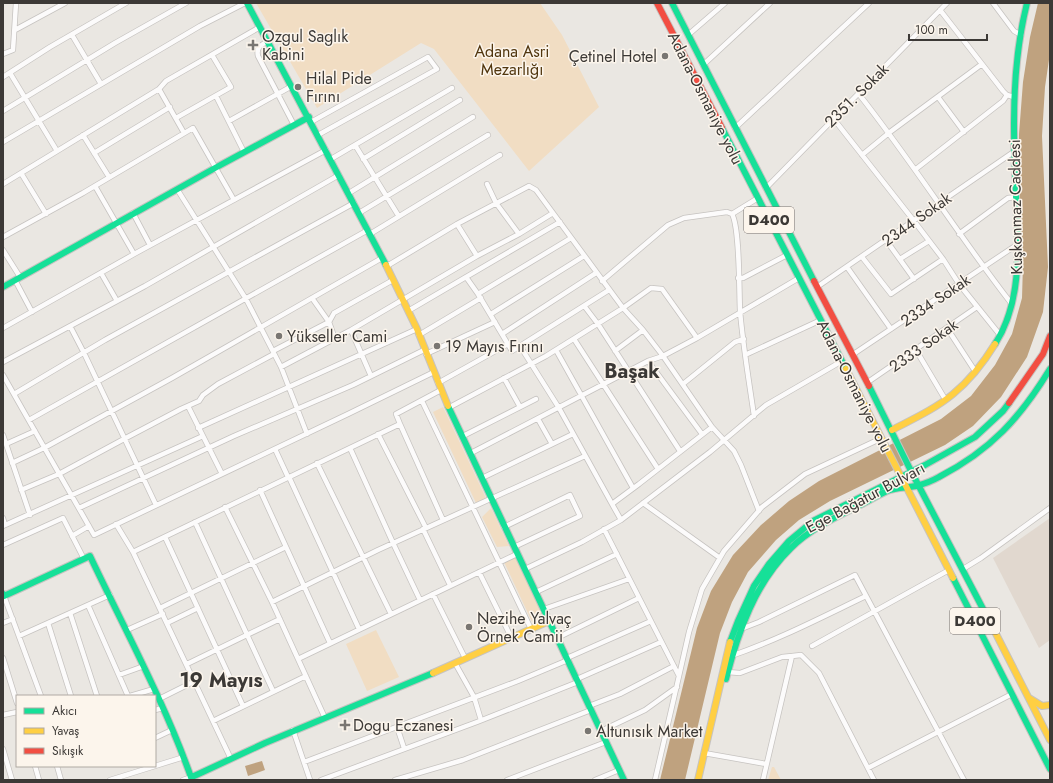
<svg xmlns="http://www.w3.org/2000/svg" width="1053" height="783" font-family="Jost,sans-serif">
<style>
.built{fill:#e1d8cf}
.green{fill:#f1ddc3}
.water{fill:#bfa27f}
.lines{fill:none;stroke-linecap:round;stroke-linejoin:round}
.street-casing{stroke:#c6c3c0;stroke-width:6}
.fast-casing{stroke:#c6c3c0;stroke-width:8}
.slow-casing{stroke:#c6c3c0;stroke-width:8}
.jam-casing{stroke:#c6c3c0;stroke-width:8}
.street{stroke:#fcfbfb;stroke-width:4.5}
.fast{stroke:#16e098;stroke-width:6}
.slow{stroke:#ffcf43;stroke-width:6}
.jam{stroke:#f24e42;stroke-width:6}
.poi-dot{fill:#797672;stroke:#fcf5ec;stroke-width:1.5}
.labels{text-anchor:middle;stroke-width:3;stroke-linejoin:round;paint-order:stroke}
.shield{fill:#fcf5ec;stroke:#76716d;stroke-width:1}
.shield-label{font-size:15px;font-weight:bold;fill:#3c3936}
.poi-label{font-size:16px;fill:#3c3936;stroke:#fcf5ec;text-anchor:start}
.park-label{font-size:16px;fill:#51360e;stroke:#fcf5ec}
.street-label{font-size:16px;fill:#3c3936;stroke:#fcf5ec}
.district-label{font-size:20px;font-weight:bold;fill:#3c3936;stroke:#fcf5ec}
</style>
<rect width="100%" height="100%" fill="#eae7e2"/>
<path class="built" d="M1050,518V640L1039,648L993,558Z"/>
<path class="green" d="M256,3H540L562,35L599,107L529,171L434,49L421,43L317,108Z
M443,407L486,498L476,503L433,412Z
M491,508L509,546L497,547L482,517Z
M515,557L543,616L532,622L504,562Z
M376,630L399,677L367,691L346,644Z
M772,767H774L781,780H768Z"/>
<path class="water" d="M1038,3H1050V53L1045,87L1042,136L1048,267L1043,312L1027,357L1001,397L973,426L945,445L830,501L799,520L776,540L748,572L732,602L720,633L685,780H660L697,628L711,591L733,555L761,525L789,501L819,481L941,419L971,396L995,365L1012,334L1022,298L1023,264L1019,199V134L1023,82L1030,37Z
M262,761L265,770L248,776L245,766Z"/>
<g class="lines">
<defs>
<path id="street" d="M993,3L1014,31L1021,35
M940,10L1003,91L1007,95L1014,97
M15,30L65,3
M72,35L101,84
M688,35L725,3
M268,41C261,45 256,47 258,56L294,125
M3,54L13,50L16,3
M703,65L770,3
M10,73L57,151
M3,77L50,47L126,3
M159,89L184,133
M858,93C912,161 958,235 1011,303
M216,96L244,152
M938,97L964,132
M3,111L115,43L186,3
M176,118L231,87L212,55
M833,118L914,221L943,259L959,284L1000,335
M229,121L292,86
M311,122L428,57L437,69L318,135
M735,128L869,3
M83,135L109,177
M3,142L200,26L245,3
M355,145L398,215
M94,153L170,107
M862,155L890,132L982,64
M331,159L452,88
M363,159L460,100
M916,169L1003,101L1007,95
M21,173L46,214
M3,184L159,89L166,81L260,27
M487,184L496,203L519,234
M95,186L134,254
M766,188L947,3
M177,189L246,299L281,367L307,434
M349,193L473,117
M133,213L150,245
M359,213L488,135
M732,214L758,198
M457,224L477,256
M370,234L500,155
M959,234L1008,198L1016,197
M3,237L83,193L193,128L234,200
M886,240L914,279
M3,250L20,277
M862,257L891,294L943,259
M900,259L929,241
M387,266L457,224L529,186L536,190L623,308L643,330L663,356L697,338L799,278
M847,267L891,329
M101,273L117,301
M466,277L478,294L512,351L609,290
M738,278H743L787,255
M15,280L32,312
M602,281L668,225L684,218L727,212L732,214C740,228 739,291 740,311C743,346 749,381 754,416
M817,287L1015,151
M478,294L571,238
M312,298L329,322L335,339
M585,307L598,324L680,451
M408,311L560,222
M491,314L584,256
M70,326L84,353L156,505
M3,328L136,253L326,150
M947,328L975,371
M351,330L371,376
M502,334L596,273
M419,335L481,298
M574,339L658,469
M520,346L559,408L612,504
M556,350L633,488
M916,350L945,399
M273,351L329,322L334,313L393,280
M615,351L643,330
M426,354L495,322
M745,355L821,320
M852,355L1018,244
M648,361L702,434
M3,362L145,286L339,175
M281,367L351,330L477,256L519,234L553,213
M3,375L94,535L348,414L434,372
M504,378L520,407
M868,382L977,307
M438,383L508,344
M683,384L735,342L744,339
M14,394L105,340L354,203
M422,401L531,629
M188,406L222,474
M450,407L546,356L623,308L651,288L662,289L697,338
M538,419L552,444
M29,420L368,230
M400,424L443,520
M198,428L417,329
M378,434L426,528
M3,435L30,515
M463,436L536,399
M6,444L35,431
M350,448L393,543L420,600
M275,449L288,477
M471,453L648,361L663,356L712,427L734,451L741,465L759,511
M12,463L44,448L172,378L382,258
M317,463L391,614
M289,477L359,629
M482,478L573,434
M21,490L59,474L124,439L181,409L199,401L203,395L218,384L274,354
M260,490L330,643
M643,503L720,558
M225,507L272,602L325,718
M79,508L234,436L353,385L424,350
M3,518L5,525
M621,520L710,452L766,405L842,361
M195,522L273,691
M116,524L133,552L230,757
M3,526L203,436
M504,527L570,495L580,516L514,547
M423,529L450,585
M604,529L679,676L655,780
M72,536L89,526
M165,537L243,706
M3,545L63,518L84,559
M133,552L400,424L396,414L441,390
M525,569L582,542L621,520L612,504L639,484L712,427
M963,569L981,558L1050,508
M479,572L511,637
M536,592L617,554
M433,594L465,658
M4,596L41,696
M272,602L378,550L585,456
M88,605L128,696
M160,608L286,547
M544,609L629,579
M70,613L97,696
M3,623L13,619
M48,623L71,696
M167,623L198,608
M741,629L759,622L855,575L964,780
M127,630L163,614
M19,636L110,595
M557,638L639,598
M812,646L949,570
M731,656C778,640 822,617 866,596
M3,658L17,703
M567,658L651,621
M298,659L517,554
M455,663L474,697L481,720
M187,664L280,619
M727,672L740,673L782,657L792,656
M119,675L144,666
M679,676L689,632L702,589L724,551L762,507L805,474L882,438
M577,679L661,642
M130,696L154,689
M159,699L195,681
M589,706L620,694L674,666
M155,710L163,708
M3,715L17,712
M213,721L306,676
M397,727L404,748
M293,730L310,780
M601,731L645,710L677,687
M155,738L172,730
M3,749L12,780
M704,753L766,764
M304,762L518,681L568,660
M35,766L39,780
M57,766L61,780
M155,766L184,757
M868,768L1012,694
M110,780L155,766
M183,780L192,777
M321,780L477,722L578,682
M395,780L463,760L591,710
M507,780L606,742
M595,780L619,770
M763,780L792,656L801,655L819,673L874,780"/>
<path id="fast" d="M247,3L386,265
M672,3L814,281
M722,128L846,369
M3,287L215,168L309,117
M995,344C1023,301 1018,245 1016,196C1015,172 1014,147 1014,123C1014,82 1017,43 1027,3
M869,386L911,471L994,630
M448,406C506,531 566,655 624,780
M953,578L1050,769
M3,594L4,596L90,556C125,630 165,703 192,780
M730,642L738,621L754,586L769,564L789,541L813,521L925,465L975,437L1003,411L1009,403
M726,679C738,632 755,583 791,548C810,529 836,517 860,505C869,501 878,495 887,491C897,487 906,488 916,486C924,484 932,481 939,477C991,450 1020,418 1050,369
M192,777L265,743L433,673"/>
<path id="slow" d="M386,265L417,329L448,406
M846,369L953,578
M892,430C913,419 935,409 953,394C970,380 984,362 995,344
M994,630L1050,740
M433,673L549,621
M1029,698L1042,706L1050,705
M698,780L730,642"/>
<path id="jam" d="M657,3L722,128
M814,281L869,386
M1009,403L1043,354L1050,336"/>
</defs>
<use href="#street" class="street-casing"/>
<use href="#fast" class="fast-casing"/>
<use href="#slow" class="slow-casing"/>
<use href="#jam" class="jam-casing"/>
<use href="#street" class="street"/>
<use href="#fast" class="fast"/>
<use href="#slow" class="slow"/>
<use href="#jam" class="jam"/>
</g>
<g class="poi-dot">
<path d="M251 39h4v4h4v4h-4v4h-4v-4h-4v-4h4z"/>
<circle cx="665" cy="56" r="4"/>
<circle cx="298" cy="87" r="4"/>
<circle cx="279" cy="336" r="4"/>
<circle cx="437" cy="346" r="4"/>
<circle cx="469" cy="627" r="4"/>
<path d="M343 719h4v4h4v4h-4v4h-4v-4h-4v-4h4z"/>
<circle cx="588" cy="731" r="4"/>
</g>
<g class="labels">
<g class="shield">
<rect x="744" y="207" width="50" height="26" rx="3"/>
<rect x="950" y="608" width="50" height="26" rx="3"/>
</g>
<g class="shield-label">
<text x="769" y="225">D400</text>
<text x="975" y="626">D400</text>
</g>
<g class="poi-label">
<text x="262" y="42">Ozgul Saglık<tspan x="262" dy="18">Kabini</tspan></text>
<text x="657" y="62" text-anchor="end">Çetinel Hotel</text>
<text x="306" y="84">Hilal Pide<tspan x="306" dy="18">Fırını</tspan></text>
<text x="287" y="342">Yükseller Cami</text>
<text x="445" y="352">19 Mayıs Fırını</text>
<text x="477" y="624">Nezihe Yalvaç<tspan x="477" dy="18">Örnek Camii</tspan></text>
<text x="353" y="731">Dogu Eczanesi</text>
<text x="596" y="737">Altunısık Market</text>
</g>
<g class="park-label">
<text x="512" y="57">Adana Asri<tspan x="512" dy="18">Mezarlığı</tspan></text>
</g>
<g class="street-label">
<text transform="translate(856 95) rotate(-45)" y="6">2351. Sokak</text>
<text transform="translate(706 98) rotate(63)" y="6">Adana-Osmaniye yolu</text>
<text transform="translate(1015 207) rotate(-91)" y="6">Kuşkonmaz Caddesi</text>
<text transform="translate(916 219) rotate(-35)" y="6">2344 Sokak</text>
<text transform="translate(935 300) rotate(-34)" y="6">2334 Sokak</text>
<text transform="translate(923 345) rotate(-35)" y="6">2333 Sokak</text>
<text transform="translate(855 386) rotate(63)" y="6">Adana-Osmaniye yolu</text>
<text transform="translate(865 497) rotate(-28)" y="6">Ege Bağatur Bulvarı</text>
</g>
<g class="district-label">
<text x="632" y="378">Başak</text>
<text x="221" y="687">19 Mayıs</text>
</g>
</g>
<rect width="1053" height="783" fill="none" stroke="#3c3936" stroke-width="8"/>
<rect x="16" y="695" width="140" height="72" fill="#fcf5ec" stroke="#afaaa3"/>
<rect x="24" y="708" width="20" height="6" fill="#16e098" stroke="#afaaa3"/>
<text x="52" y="715" font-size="12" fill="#3c3936">Akıcı</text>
<rect x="24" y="728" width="20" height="6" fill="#ffcf43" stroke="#afaaa3"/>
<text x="52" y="735" font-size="12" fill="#3c3936">Yavaş</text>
<rect x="24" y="748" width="20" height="6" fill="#f24e42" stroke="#afaaa3"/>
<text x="52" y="755" font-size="12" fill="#3c3936">Sıkışık</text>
<path d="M909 34v6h78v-6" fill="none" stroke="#3c3936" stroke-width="2"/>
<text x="915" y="34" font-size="12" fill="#3c3936" stroke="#fcf5ec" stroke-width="3" paint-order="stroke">100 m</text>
</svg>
